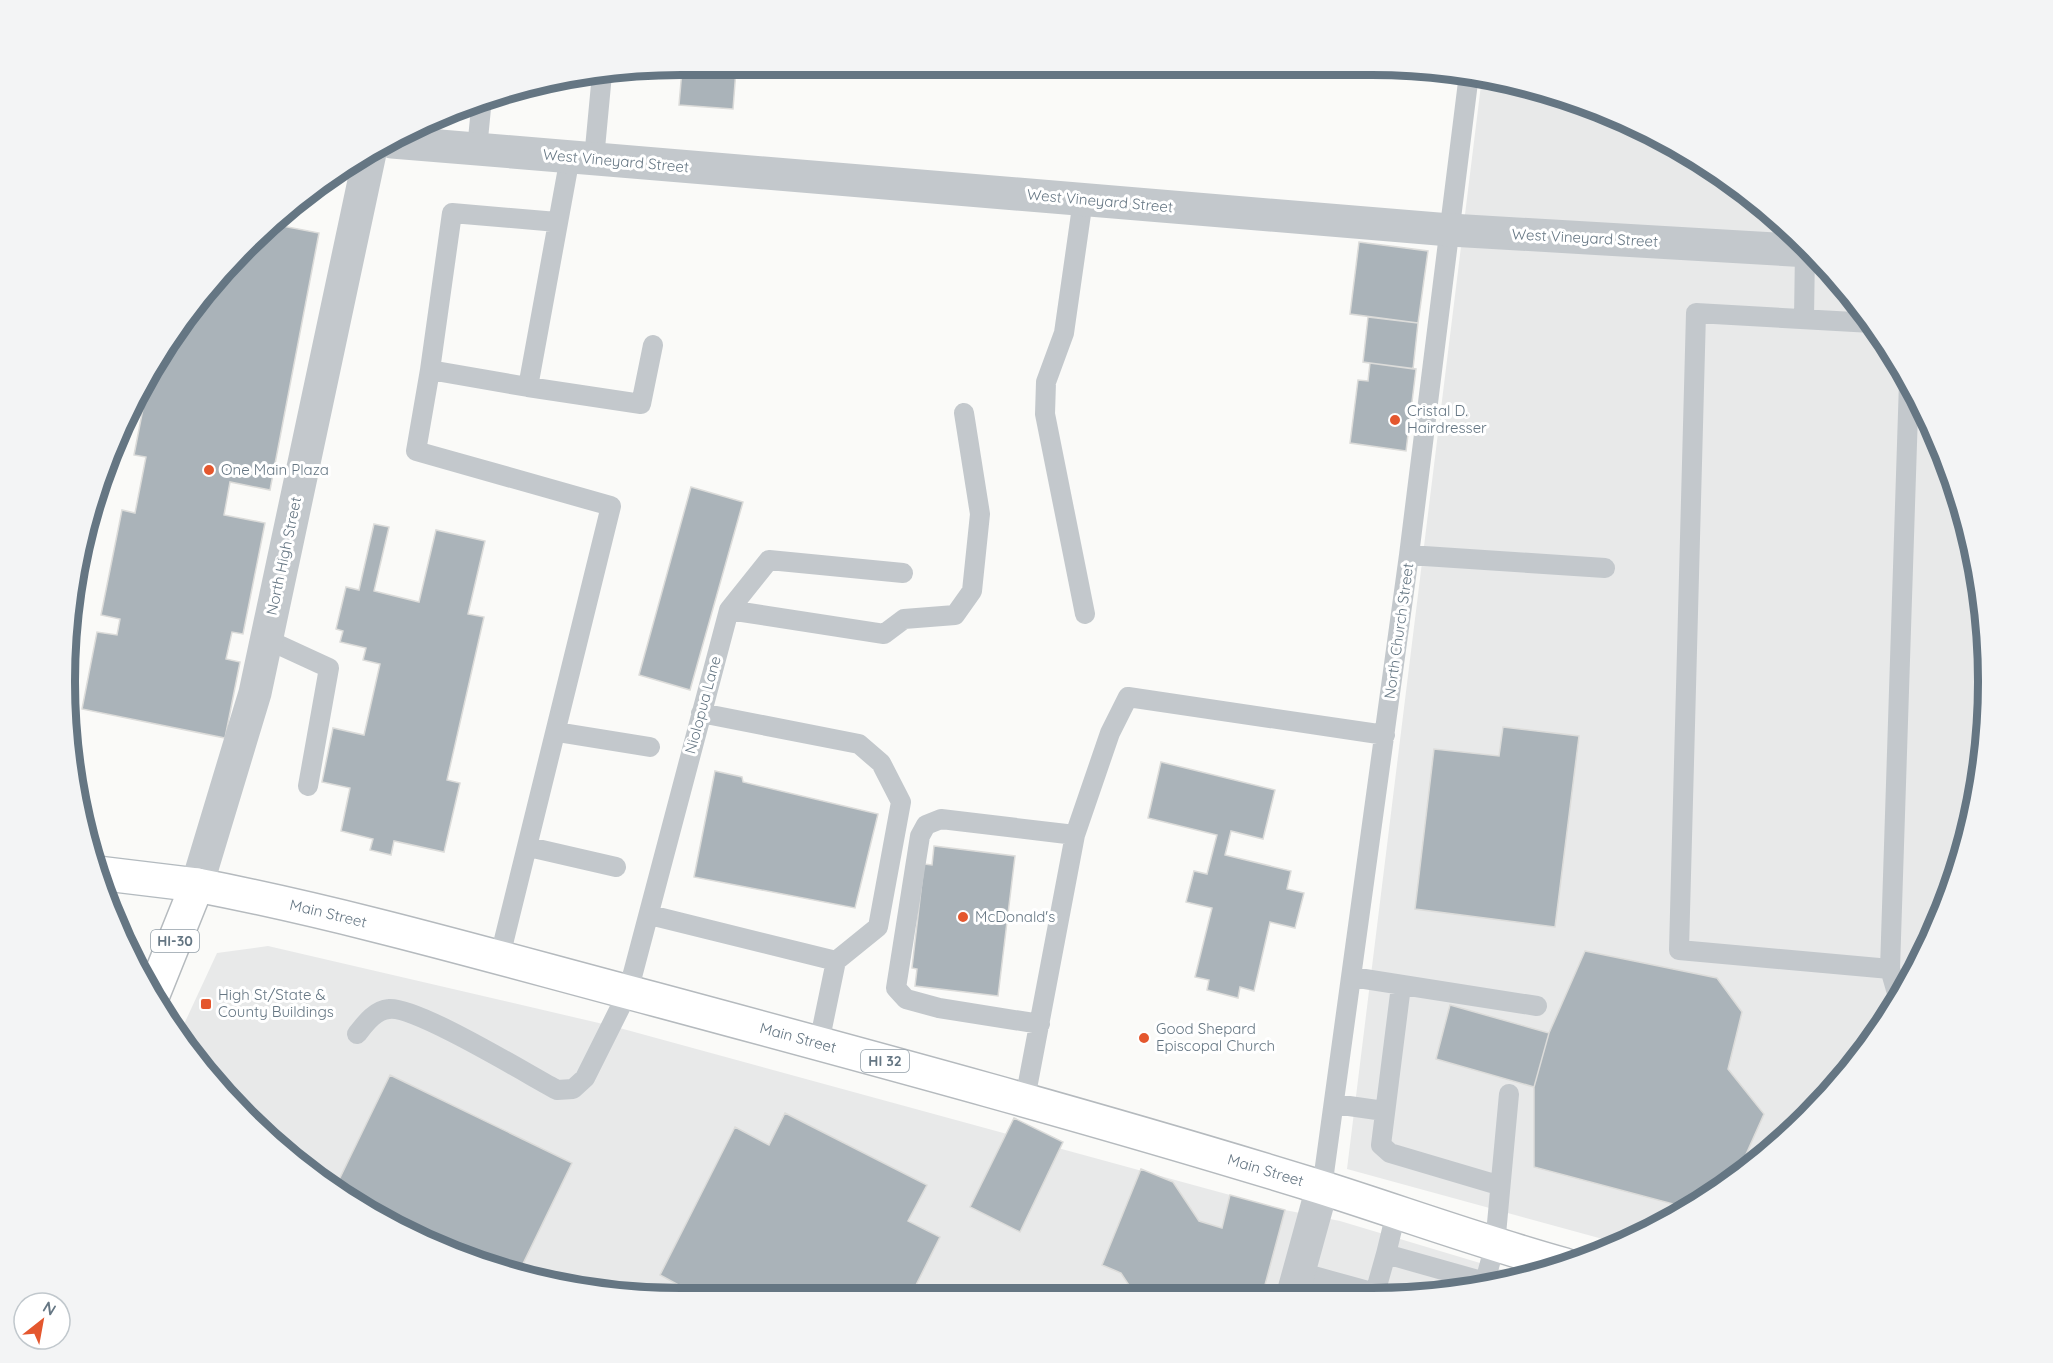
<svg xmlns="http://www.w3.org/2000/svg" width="2053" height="1363" font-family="Quicksand,sans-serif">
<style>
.built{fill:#e8e9e9}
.building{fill:#aab3b9;stroke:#dcdcda;stroke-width:1.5}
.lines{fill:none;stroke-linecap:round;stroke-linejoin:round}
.secondary-casing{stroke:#b3babf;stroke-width:36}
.primary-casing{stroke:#b5babe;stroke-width:36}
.lane{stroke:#c3c8cc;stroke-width:20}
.street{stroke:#c3c8cc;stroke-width:33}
.secondary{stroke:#fff;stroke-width:33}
.primary{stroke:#fff;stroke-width:33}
.poi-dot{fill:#e4572e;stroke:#fff;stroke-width:2}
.labels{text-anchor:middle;stroke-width:6;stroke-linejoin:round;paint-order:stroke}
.shield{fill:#fff;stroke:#939fa8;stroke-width:1.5}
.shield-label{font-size:14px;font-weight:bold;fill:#657683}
.street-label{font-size:15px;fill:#657683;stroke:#fff}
.poi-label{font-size:15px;fill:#657683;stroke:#fff;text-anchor:start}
.rim{fill:none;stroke:#657683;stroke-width:8}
</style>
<rect width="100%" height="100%" fill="#fafaf8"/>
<path class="built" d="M1482,77L1570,97L1644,128L1779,218L1861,306L1925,409L1968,522L1987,641L1983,762L1956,880L1906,990L1835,1089L1747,1171L1644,1235L1621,1244L1347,1169Z
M268,946L616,1027L1285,1210L1340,1221L1530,1278L1412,1297L601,1293L483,1266L409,1235L274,1145L217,1088L179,1035L217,953Z"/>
<path class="building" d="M682,70H736L733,109L679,105Z
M272,224L319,233L270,490L230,482L224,515L265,523L243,634L232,632L226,659L240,662L225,738L82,709L97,632L117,635L120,619L101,615L122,510L135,513L146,457L134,455L148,383L192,306L245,245Z
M1359,242L1428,251L1418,323L1350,314Z
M1368,317L1418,323L1413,369L1363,362Z
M1370,363L1416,369L1406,451L1350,443L1358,380L1368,381Z
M691,487L743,502L690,690L639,675Z
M374,524L389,527L374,591L419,602L436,530L485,541L468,614L484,617L447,780L460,783L444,852L394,841L391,855L370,850L373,839L341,831L350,788L322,782L333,728L364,735L380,664L363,660L366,648L340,642L343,631L336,629L346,587L359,590Z
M1503,727L1579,736L1555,927L1415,909L1434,749L1499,756Z
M1161,762L1275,790L1263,839L1231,831L1225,855L1291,871L1287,889L1304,893L1295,928L1270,922L1254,991L1240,987L1238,998L1207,990L1209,980L1195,977L1212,908L1186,902L1194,871L1207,874L1217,835L1148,818Z
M715,771L742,777L743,782L878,814L855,908L694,877Z
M934,846L1015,856L998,996L915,986L917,969L912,968L924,864L932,865Z
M1585,951L1717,978L1742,1012L1728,1069L1764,1114L1735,1179L1688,1208L1534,1167V1087L1549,1033Z
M1450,1005L1549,1033L1534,1087L1436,1059Z
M390,1075L572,1163L518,1274L483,1266L409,1235L336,1186Z
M785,1113L927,1185L908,1221L940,1237L911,1295L695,1294L660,1275L735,1127L769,1145Z
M1014,1118L1063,1142L1020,1232L970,1207Z
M1141,1169L1173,1182L1199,1221L1222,1228L1230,1195L1285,1210L1262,1296H1136L1121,1273L1102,1265Z"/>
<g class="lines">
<defs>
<path id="secondary" d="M98,873L197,885"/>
<g id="primary">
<path id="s1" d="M152,997L197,885C352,915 502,959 654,999C877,1059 1100,1119 1320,1187C1402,1213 1482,1242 1565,1265"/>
</g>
</defs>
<use href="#secondary" class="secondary-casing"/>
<use href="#primary" class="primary-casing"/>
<path class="lane" d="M477,149L482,98
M594,159L602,74
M1083,200L1064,333L1046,382L1045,414L1085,614
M557,222L452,213L430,370L528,387L570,157
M1804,319L1805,250
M1872,323L1696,313L1679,950L1890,969L1909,382
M430,370L416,451L611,506L500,956
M528,387L641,404L653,345
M1409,555L1605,568
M729,610L884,634L904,619L955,615L972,591L980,514L964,413
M266,639L329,668L308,786
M701,713L859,744L881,763L901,802L878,927L836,961
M557,732L650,747
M529,847L616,867
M650,915L836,961L819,1043
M1890,969L1899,1000
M1352,977L1537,1006
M1401,986L1381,1145L1390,1153L1498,1185
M1040,1024L939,1008L906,999L896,988L920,836L926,825L941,819L1075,835
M357,1034C365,1024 375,1010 389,1009C416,1006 527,1074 557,1090L573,1089L585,1078L628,992L729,610L769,560L903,573
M1025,1099L1075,835L1110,733L1128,697L1385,735
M1335,1104L1384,1111
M1322,1188L1409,555L1469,74
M1386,1254L1396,1213
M1299,1272L1375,1293L1386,1254L1485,1282
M1484,1285L1495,1245L1509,1094"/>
<path class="street" d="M392,142L1450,230L1809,251
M197,885L255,693L370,153
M1292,1297L1322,1188"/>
<use href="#secondary" class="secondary"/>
<use href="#primary" class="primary"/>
</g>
<g class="poi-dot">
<circle cx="1395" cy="420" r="6"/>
<circle cx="209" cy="470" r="6"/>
<circle cx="963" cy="917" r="6"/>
<rect x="200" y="998" width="12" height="12" rx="3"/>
<circle cx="1144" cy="1038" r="6"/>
</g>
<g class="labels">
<g class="shield">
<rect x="151" y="930" width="48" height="22" rx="4.5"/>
<rect x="861" y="1050" width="48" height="22" rx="4.5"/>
</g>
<g class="shield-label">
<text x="175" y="946">HI-30</text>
<text x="885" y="1066">HI 32</text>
</g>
<g class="street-label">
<text transform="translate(616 161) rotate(5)" y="5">West Vineyard Street</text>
<text transform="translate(1100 201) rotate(5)" y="5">West Vineyard Street</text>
<text transform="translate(1585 238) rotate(3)" y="5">West Vineyard Street</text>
<text transform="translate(284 556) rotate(-78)" y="5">North High Street</text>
<text transform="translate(1399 631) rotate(-82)" y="5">North Church Street</text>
<text transform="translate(703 705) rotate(-75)" y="5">Niolopua Lane</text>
<text dy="5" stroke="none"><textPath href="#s1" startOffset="255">Main Street</textPath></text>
<text dy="5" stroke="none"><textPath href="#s1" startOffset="741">Main Street</textPath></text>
<text dy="5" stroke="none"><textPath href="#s1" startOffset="1227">Main Street</textPath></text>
</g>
<g class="poi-label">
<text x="1407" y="416">Cristal D.<tspan x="1407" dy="17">Hairdresser</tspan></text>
<text x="221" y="475">One Main Plaza</text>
<text x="975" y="922">McDonald's</text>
<text x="218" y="1000">High St/State &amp;<tspan x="218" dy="17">County Buildings</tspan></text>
<text x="1156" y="1034">Good Shepard<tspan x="1156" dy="17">Episcopal Church</tspan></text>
</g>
</g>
<path d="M0 0H2053V1363H0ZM681 75H1372A606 606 0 0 1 1978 681V682A606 606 0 0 1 1372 1288H681A606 606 0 0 1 75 682V681A606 606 0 0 1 681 75Z" fill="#f3f4f5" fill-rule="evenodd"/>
<path class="rim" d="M681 75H1372A606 606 0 0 1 1978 681V682A606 606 0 0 1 1372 1288H681A606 606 0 0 1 75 682V681A606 606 0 0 1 681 75Z"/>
<g transform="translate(42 1321) rotate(31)"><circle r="28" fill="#ffffff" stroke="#c1c8cd" stroke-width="1.5"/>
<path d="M0-4.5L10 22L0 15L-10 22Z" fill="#e4572e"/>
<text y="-9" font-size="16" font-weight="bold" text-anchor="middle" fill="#657683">N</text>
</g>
</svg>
